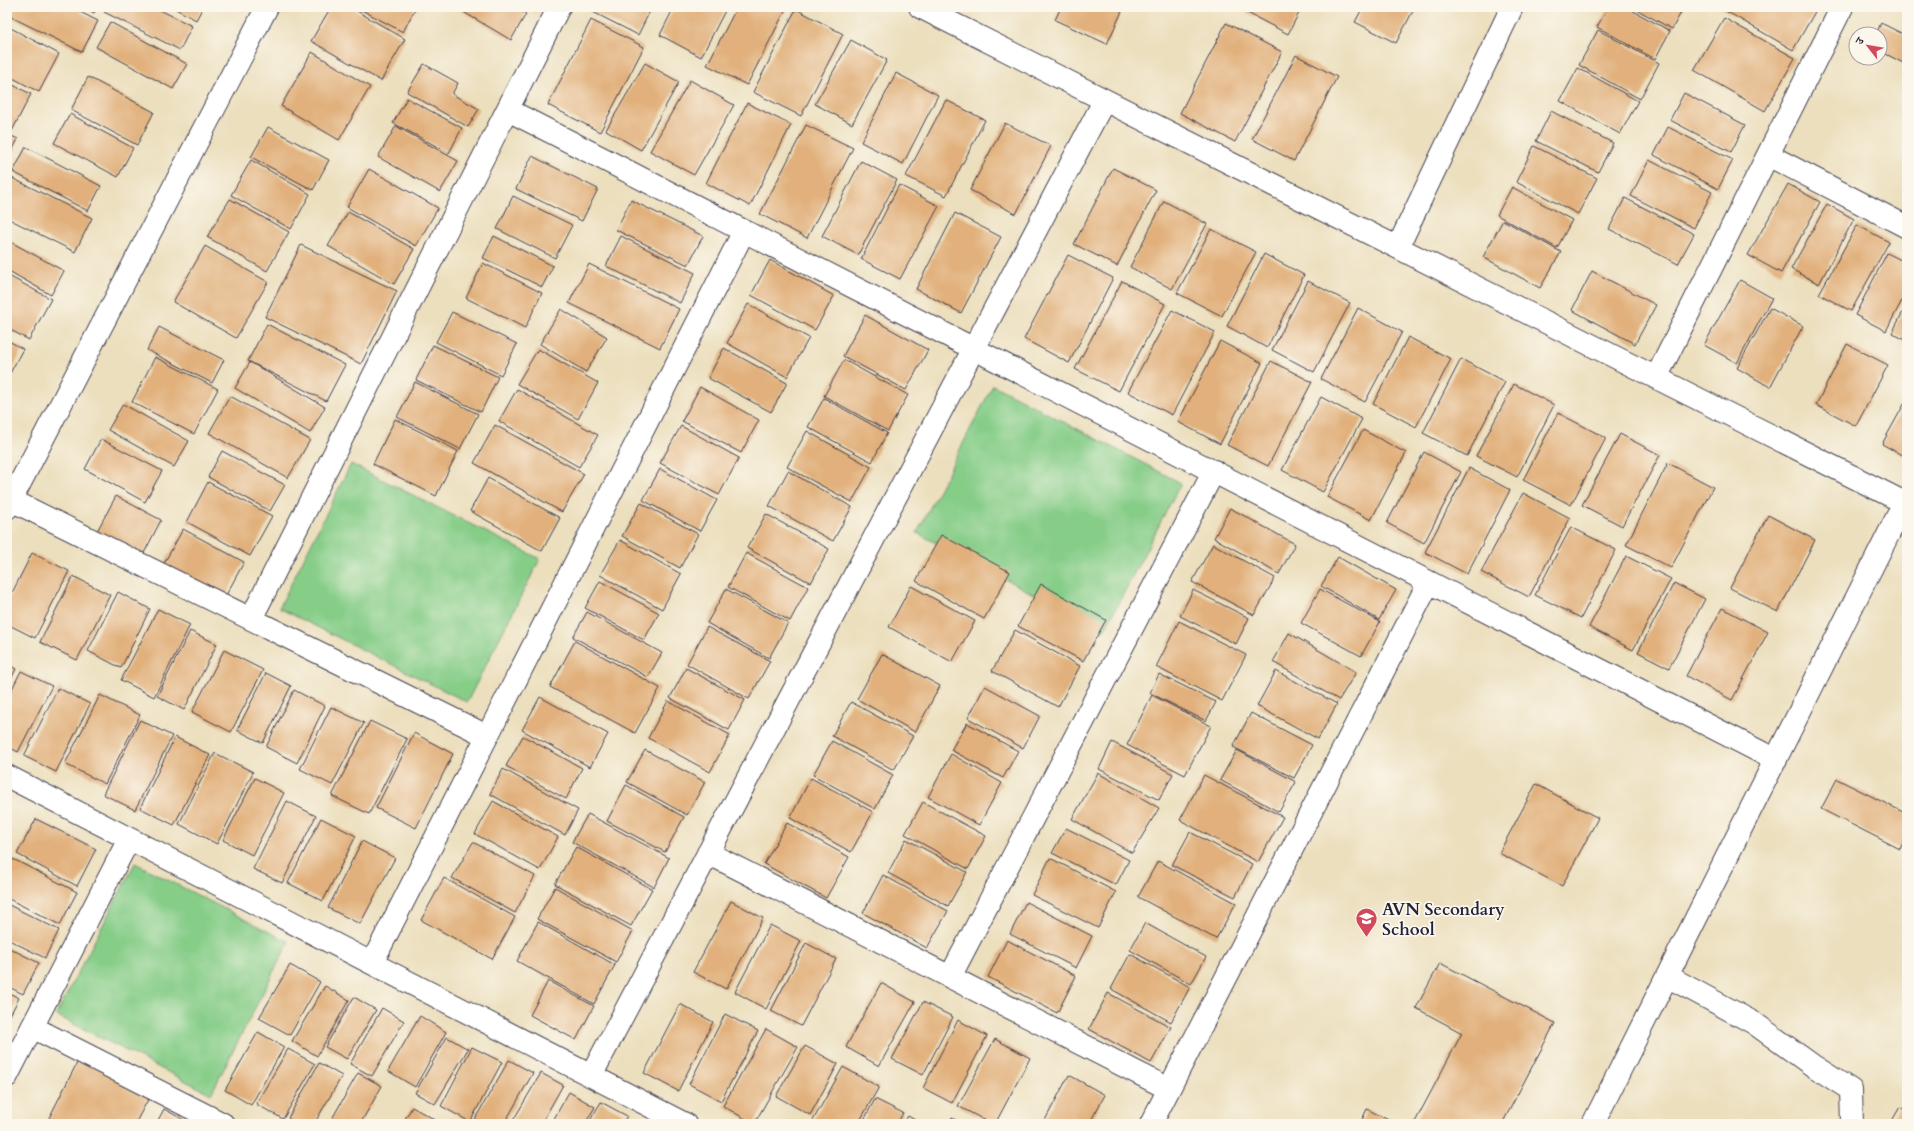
<svg xmlns="http://www.w3.org/2000/svg" width="1914" height="1131" font-family="Cardo,'Noto Serif Devanagari',serif">
<style>
.green{fill:#86cd88;stroke:#547862}
.building{fill:#e1b07c}
.lines{fill:none;stroke-linecap:round;stroke-linejoin:round}
.street-casing{stroke:#403e4f;stroke-width:24}
.street{stroke:#fff;stroke-width:22}
.labels{text-anchor:middle;stroke-width:3.5;stroke-linejoin:round;paint-order:stroke}
.poi-label{font-size:17px;font-weight:bold;fill:#22223b;stroke:#fbf7ec;text-anchor:start}
</style>
<rect width="100%" height="100%" fill="#fbf7ec"/>
<filter id="ink" filterUnits="userSpaceOnUse"><feTurbulence type="fractalNoise" baseFrequency=".025" numOctaves="2"/><feDisplacementMap in="SourceGraphic" scale="8" xChannelSelector="R" yChannelSelector="G"/><feConvolveMatrix kernelMatrix="1 2 1 2 8 2 1 2 1" color-interpolation-filters="sRGB"/></filter>
<filter id="wash" filterUnits="userSpaceOnUse"><feTurbulence type="fractalNoise" baseFrequency=".012" numOctaves="4" result="noise"/><feDisplacementMap in="SourceGraphic" scale="16" xChannelSelector="R" yChannelSelector="G"/><feGaussianBlur stdDeviation="0.9" result="paint"/><feColorMatrix in="noise" values="0 0 0 0 0 0 0 0 0 0 0 0 0 0 0 0 0 1.4 0 .05"/><feComposite in="paint" operator="in"/></filter>
<g filter="url(#wash)">
<rect width="100%" height="100%" fill="#ecdfbe"/>
<path class="green" d="M993,385L1181,483L1104,631L917,533Z
M351,464L540,559L467,702L279,608Z
M135,863L289,942L211,1094L56,1015Z"/>
<g id="blocks">
<path class="building" d="M7,7H70L98,21L82,52L7,15Z
M84,7H97L94,13Z
M107,7H154L192,26L180,50L104,12Z
M172,7H203L196,20Z
M331,7H350L405,39L381,81L311,41Z
M356,7H416L403,32Z
M455,7H514L526,14L511,40Z
M526,7H538L535,12Z
M591,7H652L638,35L589,10Z
M674,7H727L701,57L660,35Z
M737,7H787L747,85L707,65Z
M1061,7H1124L1107,44L1055,20Z
M1236,7H1302L1288,34Z
M1363,7H1415L1396,43L1355,22Z
M1608,7H1626L1670,31L1655,59L1597,27Z
M1632,7H1684L1672,29Z
M1719,7H1810L1816,10L1793,50Z
M796,9L843,34L801,116L753,92Z
M1724,18L1795,58L1765,111L1694,70Z
M591,20L644,47L600,132L548,105Z
M110,22L187,64L173,89L96,47Z
M1226,23L1282,52L1235,142L1180,113Z
M1881,23L1907,36V65L1880,51V34H1876Z
M7,26L59,54L39,92L7,75Z
M1598,30L1659,63L1640,99L1579,65Z
M851,40L887,60L852,124L815,104Z
M312,52L370,87L339,140L281,106Z
M1296,55L1337,77L1294,161L1252,139Z
M645,63L679,82L641,150L606,130Z
M424,64L458,83L452,94L479,109L468,127L407,92Z
M1578,68L1638,101L1620,134L1560,101Z
M896,73L938,95L903,164L861,142Z
M88,77L154,112L137,145L71,110Z
M690,80L734,105L694,175L650,151Z
M7,82L31,94L12,131L7,128Z
M1684,93L1745,125L1731,152L1670,120Z
M407,98L462,128L449,153L393,123Z
M946,100L985,120L946,196L906,176Z
M747,103L791,125L750,206L706,183Z
M1551,111L1613,143L1598,172L1536,141Z
M70,114L133,148L118,177L54,143Z
M1005,123L1051,146L1016,214L970,190Z
M806,125L853,148L807,238L760,214Z
M396,126L458,161L440,192L378,157Z
M268,127L329,160L313,190L251,157Z
M1668,127L1733,160L1718,189L1654,155Z
M7,134L18,139L7,161Z
M1534,146L1597,178L1578,214L1516,182Z
M26,147L101,186L88,211L13,172Z
M532,156L598,189L582,221L516,189Z
M251,160L310,194L291,229L231,195Z
M1649,160L1712,192L1694,228L1631,196Z
M861,161L897,180L858,255L822,236Z
M1113,168L1156,190L1117,266L1074,244Z
M369,169L438,208L416,246L347,207Z
M12,178L92,218L75,252L7,218V188Z
M1788,184L1820,202L1781,273L1748,255Z
M899,185L939,206L900,279L861,259Z
M1512,187L1572,220L1557,248L1497,215Z
M513,196L572,225L555,258L497,229Z
M1625,198L1694,234L1678,264L1609,229Z
M230,199L289,232L267,271L207,237Z
M631,200L703,236L688,265L616,230Z
M1164,201L1207,224L1172,289L1130,267Z
M1827,204L1854,219L1819,284L1791,269Z
M348,212L414,249L394,284L328,246Z
M955,213L1001,237L961,313L916,289Z
M1503,220L1561,252L1540,288L1483,257Z
M1857,225L1889,242L1851,311L1819,294Z
M1211,229L1256,252L1222,316L1177,293Z
M494,236L553,266L542,287L483,258Z
M621,236L695,273L680,303L606,266Z
M7,240L64,271L51,295L7,270Z
M301,245L397,291L361,364L265,317Z
M205,246L268,282L236,338L173,302Z
M1887,253L1907,263V291L1886,331L1855,315Z
M1264,254L1304,275L1267,348L1227,326Z
M1068,255L1113,278L1069,363L1024,339Z
M770,260L834,296L815,330L751,295Z
M483,263L542,293L525,328L466,298Z
M589,264L679,309L660,348L569,303Z
M1592,271L1656,305L1635,344L1572,310Z
M7,275L51,299L29,340L7,328Z
M1740,280L1772,298L1737,363L1704,345Z
M1122,281L1165,304L1119,391L1075,369Z
M1308,281L1350,303L1314,372L1272,350Z
M748,304L809,338L787,377L727,343Z
M1907,304V341L1892,333Z
M1358,308L1402,332L1365,402L1321,379Z
M1770,308L1803,326L1770,387L1737,368Z
M561,309L607,337L586,372L540,344Z
M1172,310L1215,332L1172,415L1128,392Z
M452,312L517,344L501,375L436,342Z
M865,315L928,350L906,390L843,356Z
M267,324L345,365L326,401L248,361Z
M159,327L224,360L212,383L147,350Z
M1408,337L1451,359L1416,427L1373,404Z
M7,340L23,349L9,375L7,374Z
M1220,341L1262,363L1220,444L1178,422Z
M1847,344L1888,365L1856,426L1816,405Z
M433,345L498,377L481,412L416,380Z
M724,348L787,383L771,412L708,378Z
M538,349L598,383L578,419L517,384Z
M155,357L218,389L194,434L132,402Z
M1461,359L1505,382L1467,456L1423,433Z
M844,360L908,395L888,431L824,396Z
M1271,361L1312,382L1268,466L1227,445Z
M250,362L325,407L310,433L235,388Z
M415,382L478,414L460,449L397,417Z
M1514,384L1554,405L1517,477L1476,456Z
M700,387L759,420L741,453L682,421Z
M517,389L598,435L579,467L499,421Z
M230,396L310,440L288,478L209,433Z
M1321,397L1362,419L1323,492L1282,470Z
M824,398L887,433L872,462L808,427Z
M1907,399V458L1882,444Z
M123,404L189,441L174,467L108,430Z
M1558,413L1606,438L1571,505L1523,480Z
M395,419L458,451L436,496L373,464Z
M495,425L584,474L562,512L474,463Z
M681,426L739,458L719,495L660,463Z
M1363,430L1406,453L1371,520L1327,497Z
M807,431L871,467L852,502L787,467Z
M1620,434L1660,455L1622,526L1582,505Z
M101,439L162,471L145,502L85,469Z
M222,451L285,485L270,511L208,477Z
M1424,452L1461,472L1424,543L1387,523Z
M1668,463L1713,487L1671,568L1626,545Z
M1469,468L1510,490L1467,574L1425,552Z
M660,469L717,500L700,531L643,500Z
M788,471L852,507L833,541L769,506Z
M488,478L560,518L542,551L470,511Z
M208,482L272,516L250,556L187,522Z
M1523,493L1570,518L1529,597L1481,572Z
M116,496L161,520L142,557L96,533Z
M641,503L698,534L680,568L622,536Z
M1230,508L1295,544L1279,574L1214,538Z
M766,514L829,549L811,583L747,548Z
M1768,515L1815,540L1778,612L1730,588Z
M1571,527L1616,550L1581,618L1535,595Z
M183,529L244,562L224,599L162,567Z
M941,535L1010,572L984,619L916,581Z
M620,540L681,574L662,609L600,575Z
M1213,544L1275,578L1254,615L1192,582Z
M32,553L69,571L35,638L7,624V603Z
M746,553L808,587L790,621L728,587Z
M1626,556L1671,579L1633,650L1589,627Z
M1338,557L1396,590L1379,620L1321,586Z
M73,576L110,595L77,660L40,642Z
M600,581L659,613L644,640L585,608Z
M1674,583L1705,599L1669,668L1638,652Z
M1041,584L1106,620L1083,661L1018,626Z
M911,586L975,621L952,662L889,627Z
M726,589L788,623L769,658L707,623Z
M1320,589L1380,622L1361,656L1301,623Z
M1193,590L1249,618L1236,644L1180,616Z
M118,592L150,609L121,668L88,651Z
M1722,608L1768,632L1732,700L1686,676Z
M158,609L190,625L154,697L121,680Z
M587,612L662,653L648,677L573,637Z
M1179,621L1246,655L1222,701L1156,667Z
M707,627L770,661L749,699L687,664Z
M1015,630L1080,666L1058,707L992,671Z
M190,631L217,644L184,710L157,696Z
M1289,633L1356,672L1339,700L1273,662Z
M575,641L660,688L635,733L550,687Z
M224,650L263,670L231,732L192,712Z
M882,654L940,686L915,732L857,699Z
M7,664L16,669L7,687Z
M686,668L745,700L729,730L670,698Z
M21,671L52,686L18,752L7,746V699Z
M1276,671L1337,704L1318,739L1257,706Z
M266,673L291,686L263,743L237,730Z
M1159,674L1216,702L1206,721L1150,693Z
M985,686L1040,716L1023,748L968,718Z
M58,688L90,704L56,772L24,756Z
M294,690L325,706L297,763L266,747Z
M100,695L140,715L105,784L65,764Z
M1152,695L1211,726L1185,775L1127,745Z
M540,697L608,734L590,767L522,730Z
M668,701L730,735L710,772L648,738Z
M851,702L913,736L894,770L832,736Z
M331,707L364,723L332,785L300,769Z
M1251,713L1312,745L1294,778L1233,747Z
M140,720L172,736L135,810L103,794Z
M370,721L407,739L369,814L332,796Z
M967,723L1018,751L1003,778L951,750Z
M414,733L453,754L416,828L376,808Z
M523,736L582,768L566,799L506,766Z
M175,737L210,755L174,825L140,808Z
M832,741L893,775L875,809L813,775Z
M1112,742L1173,774L1159,800L1099,769Z
M645,750L705,782L687,815L627,782Z
M1237,750L1296,782L1279,812L1220,780Z
M215,753L253,772L217,844L179,824Z
M951,754L1002,783L979,825L928,797Z
M503,769L578,810L565,835L490,794Z
M1098,773L1159,808L1132,853L1072,819Z
M1204,775L1283,817L1258,862L1180,820Z
M255,778L284,793L252,855L223,840Z
M811,778L873,812L851,852L790,818Z
M1837,779L1907,814V835L1900,849L1821,809Z
M1536,784L1598,818L1562,886L1499,853Z
M626,785L684,817L665,852L607,821Z
M287,801L316,816L282,883L253,869Z
M493,801L558,837L540,870L475,834Z
M923,802L986,836L968,869L905,834Z
M588,814L669,858L654,887L572,842Z
M321,818L356,836L323,901L288,883Z
M36,819L96,849L77,886L17,854Z
M787,823L849,857L826,898L764,864Z
M1066,828L1129,860L1116,885L1052,853Z
M1190,832L1252,864L1235,897L1172,865Z
M906,839L967,872L948,906L888,873Z
M362,841L395,858L360,924L328,908Z
M473,842L535,876L515,913L452,878Z
M576,847L652,889L631,926L555,884Z
M1050,858L1116,892L1098,928L1032,895Z
M13,859L77,892L60,925L7,898V871Z
M1158,861L1236,903L1216,939L1138,897Z
M883,875L948,911L927,948L863,913Z
M444,878L515,917L492,959L421,920Z
M555,887L633,931L616,962L537,919Z
M731,901L763,918L726,989L693,972Z
M1026,902L1092,936L1076,968L1010,934Z
M7,904L59,930L45,958L7,939Z
M538,922L615,965L594,1004L517,961Z
M1145,923L1206,957L1191,984L1130,950Z
M770,925L801,941L766,1009L735,992Z
M1007,940L1076,976L1057,1013L988,977Z
M806,943L836,959L801,1026L771,1011Z
M7,947L39,963L23,994L7,986Z
M1130,954L1190,987L1171,1022L1111,989Z
M1440,963L1555,1023L1502,1124H1414L1462,1033L1416,1008Z
M290,965L320,982L290,1035L259,1018Z
M548,981L594,1006L576,1040L530,1015Z
M881,983L915,1002L879,1066L846,1047Z
M325,986L349,1000L317,1056L292,1041Z
M7,992L19,998L7,1021Z
M1108,993L1171,1027L1151,1063L1089,1029Z
M354,997L376,1010L347,1059L325,1047Z
M923,1002L953,1017L923,1075L892,1059Z
M680,1004L713,1022L678,1091L644,1073Z
M382,1008L404,1021L372,1076L350,1064Z
M725,1014L758,1031L721,1101L689,1084Z
M420,1016L446,1032L415,1087L388,1071Z
M958,1020L987,1036L952,1103L923,1088Z
M766,1029L798,1047L754,1124L723,1106Z
M258,1032L284,1047L251,1105L225,1090Z
M447,1037L468,1049L435,1104L415,1093Z
M995,1039L1030,1058L995,1124H992L958,1106Z
M805,1046L838,1064L810,1115L776,1096Z
M472,1047L502,1062L470,1122L441,1106Z
M288,1049L315,1064L283,1119L256,1104Z
M81,1055L152,1092L135,1124H46Z
M509,1060L533,1073L504,1124H472Z
M319,1063L342,1076L314,1124H298L288,1118Z
M843,1067L879,1087L858,1124H811Z
M358,1073L382,1086L360,1124H329Z
M541,1073L563,1085L541,1124H511Z
M1069,1075L1105,1095L1089,1124H1043Z
M569,1092L595,1107L585,1124H551Z
M875,1099L903,1113L897,1124H862Z
M601,1102L627,1116L622,1124H588Z
M412,1107L441,1123V1124H402Z
M1900,1107L1907,1111V1124H1890Z
M164,1109L191,1124H156Z
M1367,1109L1396,1124H1360Z
M908,1116L922,1124H903Z
M952,1118L964,1124H949Z"/>
</g>
</g>
<g filter="url(#ink)">
<use href="#blocks" fill-opacity="0" stroke="#403e4f" stroke-width="1"/>
<g class="lines">
<defs>
<path id="street" d="M920,7L1907,504
M508,110L1776,760
M1768,155L1907,227
M1398,247L1512,7
M1656,378L1842,7
M11,500L487,736
M7,508L267,7
M251,619L559,7
M7,776L685,1124
M708,853L1169,1089
M372,963L744,231
M1667,976L1754,1023L1812,1065L1851,1090L1852,1124
M950,977L1214,471
M32,1027L223,1124
M7,1076L129,839
M591,1076L1104,101
M1151,1124L1429,582
M1593,1124L1904,503"/>
</defs>
<use href="#street" class="street-casing"/>
<use href="#street" class="street"/>
</g>
</g>
<defs>
<symbol id="school-pin" viewBox="-11 -11 22 30"><path d="M0 17L-7.5 6A9.5 9.5 0 1 1 7.5 6Z" fill="#d1495b" stroke="#fbf7ec"/><path d="M0-5L7-2L0 1L-7-2ZM-4 1L0 2.5L4 1V4Q0 6-4 4Z" fill="#fff"/></symbol>
</defs>
<g fill-rule="evenodd">
<use href="#school-pin" x="1354" y="906" width="25" height="34"/>
</g>
<g class="labels">
<g class="poi-label">
<text x="1382" y="915">AVN Secondary<tspan x="1382" dy="20">School</tspan></text>
</g>
</g>
<rect width="1914" height="1131" fill="none" stroke="#fbf7ec" stroke-width="24"/>
<g transform="translate(1868 46) rotate(301)"><circle r="19" fill="#fbf7ec" stroke="#a4a2a5"/>
<path d="M0-3L7 15L0 10L-7 15Z" fill="#d1495b"/>
<text y="-6" font-size="11" font-weight="bold" text-anchor="middle" fill="#22223b">उ</text>
</g>
</svg>
